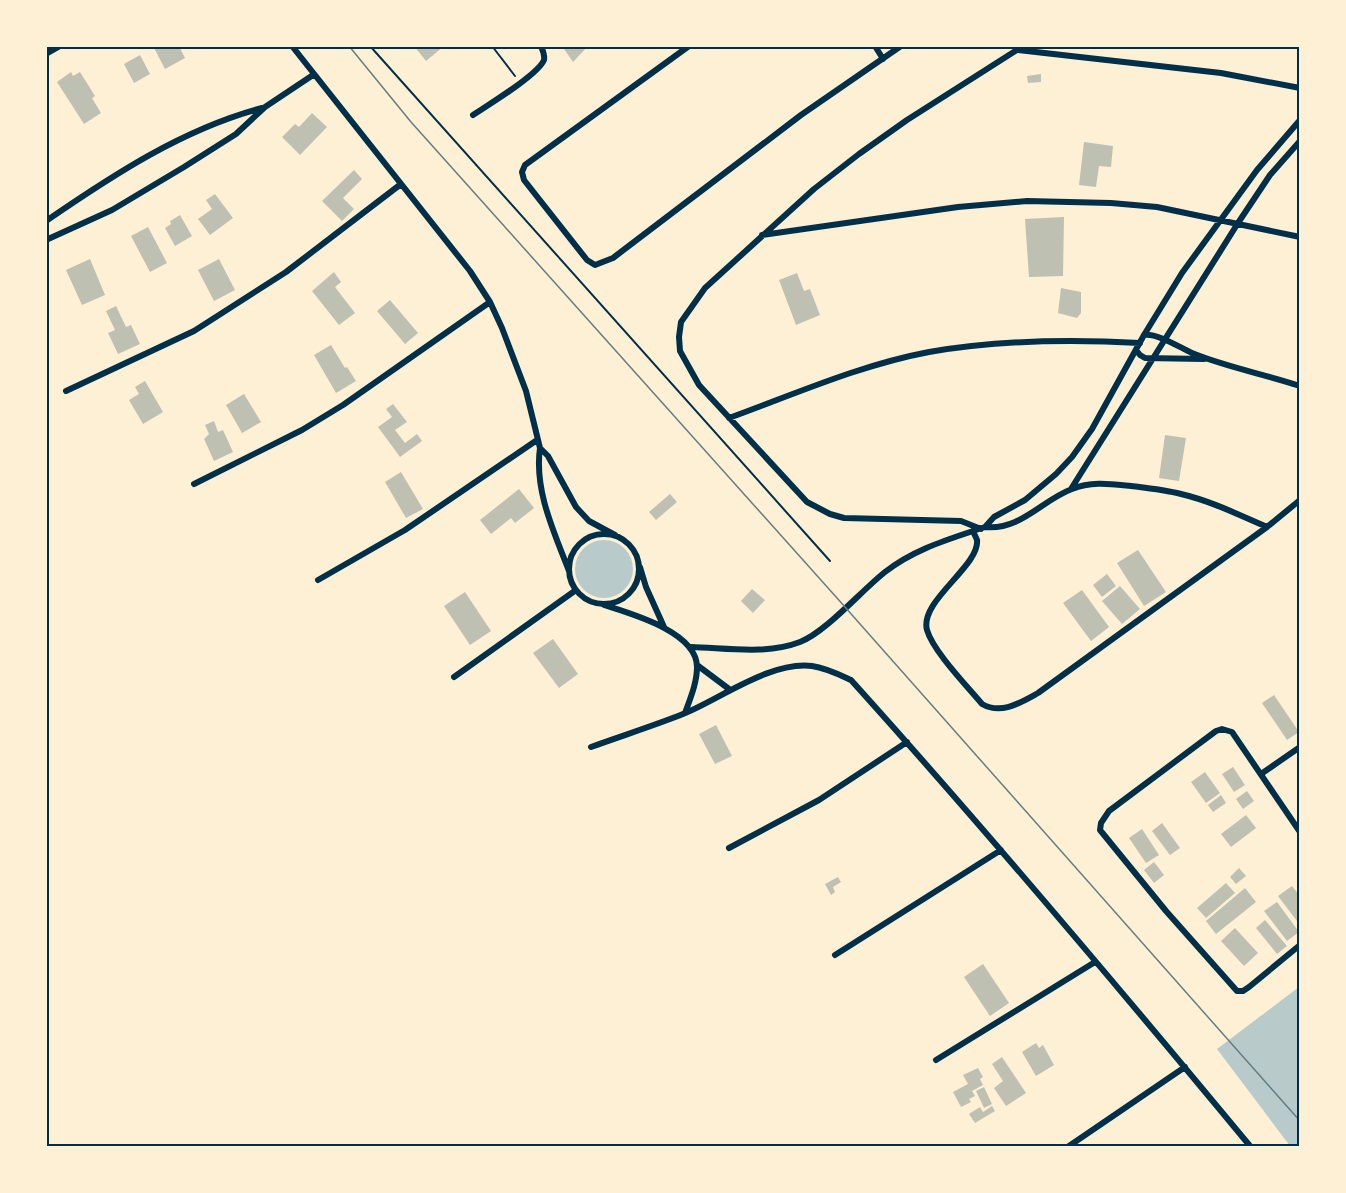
<svg xmlns="http://www.w3.org/2000/svg" width="1346" height="1193" font-family="Ubuntu,sans-serif">
<style>
.green{fill:#b9caca}
.building{fill:#bec0b2}
.lines{fill:none;stroke-linecap:round;stroke-linejoin:round}
.path{stroke:#003049;stroke-width:2}
.minor{stroke:#003049;stroke-width:6}
.tram{stroke:#657d81;stroke-width:1.5}
.neatline{fill:none;stroke:#003049;stroke-width:2}
</style>
<rect width="100%" height="100%" fill="#fdf0d5"/>
<path class="green" d="M575 569a29 29 0 1 1 58 0a29 29 0 1 1-58 0Z
M1299,987V1146H1290L1217,1049Z"/>
<path class="building" d="M153,46H179L185,58L165,69Z
M414,46H444L426,61Z
M562,46H588L573,62Z
M140,55L150,74L134,83L124,64Z
M71,72L73,76L80,72L95,96L92,98L101,113L84,124L57,82Z
M1041,74V82L1028,83L1027,76Z
M312,113L327,127L300,155L282,137L295,124L299,127Z
M1084,142L1113,146L1111,167L1099,166L1096,187L1079,185Z
M354,170L362,179L343,198L354,209L342,221L322,201Z
M215,194L233,218L210,235L198,219L212,209L206,200Z
M180,215L192,236L175,246L165,228L171,224L170,221Z
M1064,217L1063,276L1029,277L1025,219Z
M148,227L167,263L150,272L131,236Z
M90,259L105,295L82,305L66,270Z
M219,259L235,290L214,301L198,270Z
M334,272L341,282L335,287L355,313L339,325L312,291Z
M797,273L804,291L810,289L820,315L796,325L779,280Z
M1061,288L1081,292V313L1077,318L1058,313Z
M390,300L418,333L405,344L377,311Z
M116,306L126,327L131,325L140,344L118,354L108,333L115,330L106,311Z
M331,345L345,368L347,367L356,381L336,393L314,355Z
M145,381L163,412L143,424L129,400L139,394L135,387Z
M244,394L261,422L242,433L226,405Z
M393,404L407,422L395,430L405,443L417,434L422,441L400,457L378,427L392,417L386,409Z
M214,421L218,432L223,430L233,452L214,461L204,439L209,434L205,425Z
M1165,435L1186,438L1179,481L1159,478Z
M401,472L423,509L406,518L385,482Z
M519,489L534,508L515,523L511,518L491,534L480,520Z
M670,494L677,502L656,520L649,512Z
M1138,550L1166,592L1144,606L1117,563Z
M1107,574L1116,586L1102,597L1093,585Z
M1120,586L1140,609L1122,624L1102,601Z
M752,589L765,600L753,613L741,601Z
M1082,590L1109,627L1091,641L1063,603Z
M465,592L491,631L470,645L444,606Z
M553,639L578,674L559,688L533,653Z
M1274,695L1299,732L1287,740L1262,703Z
M716,725L732,756L715,764L699,734Z
M1233,767L1245,785L1234,792L1222,774Z
M1205,772L1220,793L1206,803L1191,782Z
M1247,791L1254,801L1243,809L1236,799Z
M1221,795L1226,803L1213,812L1208,805Z
M1246,815L1256,828L1231,847L1221,834Z
M1162,823L1180,848L1170,855L1152,831Z
M1142,829L1159,855L1146,863L1129,838Z
M1154,862L1164,875L1154,883L1144,870Z
M1239,868L1246,876L1236,884L1230,877Z
M838,877L841,882L833,887L835,892L831,895L825,884Z
M1226,883L1235,893L1206,918L1197,908Z
M1292,886L1300,896V925L1278,896Z
M1245,888L1256,902L1216,934L1206,921Z
M1277,902L1299,932L1287,941L1264,911Z
M1265,920L1287,946L1277,954L1256,928Z
M1235,928L1258,953L1244,966L1221,941Z
M983,964L1009,1003L990,1016L964,977Z
M1036,1043L1039,1048L1043,1045L1054,1065L1036,1076L1022,1052Z
M1002,1057L1026,1093L1006,1106L994,1088L1003,1081L992,1064Z
M978,1068L983,1077L980,1079L983,1085L972,1091L975,1096L969,1099L971,1102L961,1107L953,1092L968,1084L963,1075Z
M984,1087L992,1104L984,1108L976,1091Z
M992,1106L995,1111L975,1123L969,1114L980,1107L983,1112Z"/>
<g class="lines">
<path class="path" d="M370,46L830,561
M492,46L515,76"/>
<path class="minor" d="M292,46L470,271L490,302L502,328L526,391L540,448L548,456L576,507L589,521L615,535
M689,46L525,165L522,172L524,180L587,260L595,265L613,258L801,115L901,46
M875,46L883,59
M1018,50L1221,73L1300,88
M46,54L60,46
M473,115C488,105 538,75 544,60C545,55 543,51 541,46
M46,221C113,175 183,129 262,108
M762,235L958,207L1027,201L1111,203L1157,207L1300,237
M46,240L112,210L184,167L236,134L265,107L313,75
M1144,335C1157,333 1179,347 1192,353C1226,367 1264,374 1300,386
M1136,350L1140,355L1145,358L1204,359
M66,391L194,331L286,272L401,184
M729,418C795,394 860,365 929,352C999,340 1070,339 1140,343
M540,448C534,490 554,532 569,571
M194,484L302,430L343,405L490,302
M1071,489L1238,223L1270,175L1300,141
M985,527L994,517L1025,500L1056,474L1072,457L1092,429L1144,335L1182,273L1257,170L1300,120
M981,529L961,521L844,518L830,514L807,502L699,385L680,351L679,337L681,322L705,288L814,189L859,154L907,120L1023,46
M973,531C974,534 976,537 977,540C980,566 919,601 927,630C933,651 967,686 982,704C1001,715 1020,703 1038,693L1267,527L1300,500
M569 569a35 35 0 1 1 70 0a35 35 0 1 1-70 0Z
M640,567L646,587L664,627
M318,580L405,530L537,440
M604,605C632,614 697,632 697,667C697,683 690,699 685,713
M691,647C727,648 766,655 800,642C826,632 862,590 885,572C916,548 950,539 985,527C1020,531 1042,500 1072,489C1091,481 1111,484 1131,486C1147,488 1165,490 1181,494C1211,501 1239,515 1267,527
M697,665L729,689
M454,677L576,590
M591,747C621,736 653,726 683,714C720,699 770,661 812,666C826,668 838,674 851,680C988,832 1120,989 1250,1146
M1261,774L1300,747
M1300,832L1232,732L1222,729L1216,731L1109,811L1101,823L1100,830L1166,911L1237,991H1243L1249,987L1300,945
M729,848L819,800L907,742
M835,955L1001,850
M936,1060L1095,962
M1069,1146L1185,1067"/>
<path class="tram" d="M349,46L411,122L837,598L1300,1121"/>
</g>
<rect width="1346" height="1193" fill="none" stroke="#fdf0d5" stroke-width="96"/>
<rect x="48" y="48" width="1250" height="1097" class="neatline"/>
</svg>
